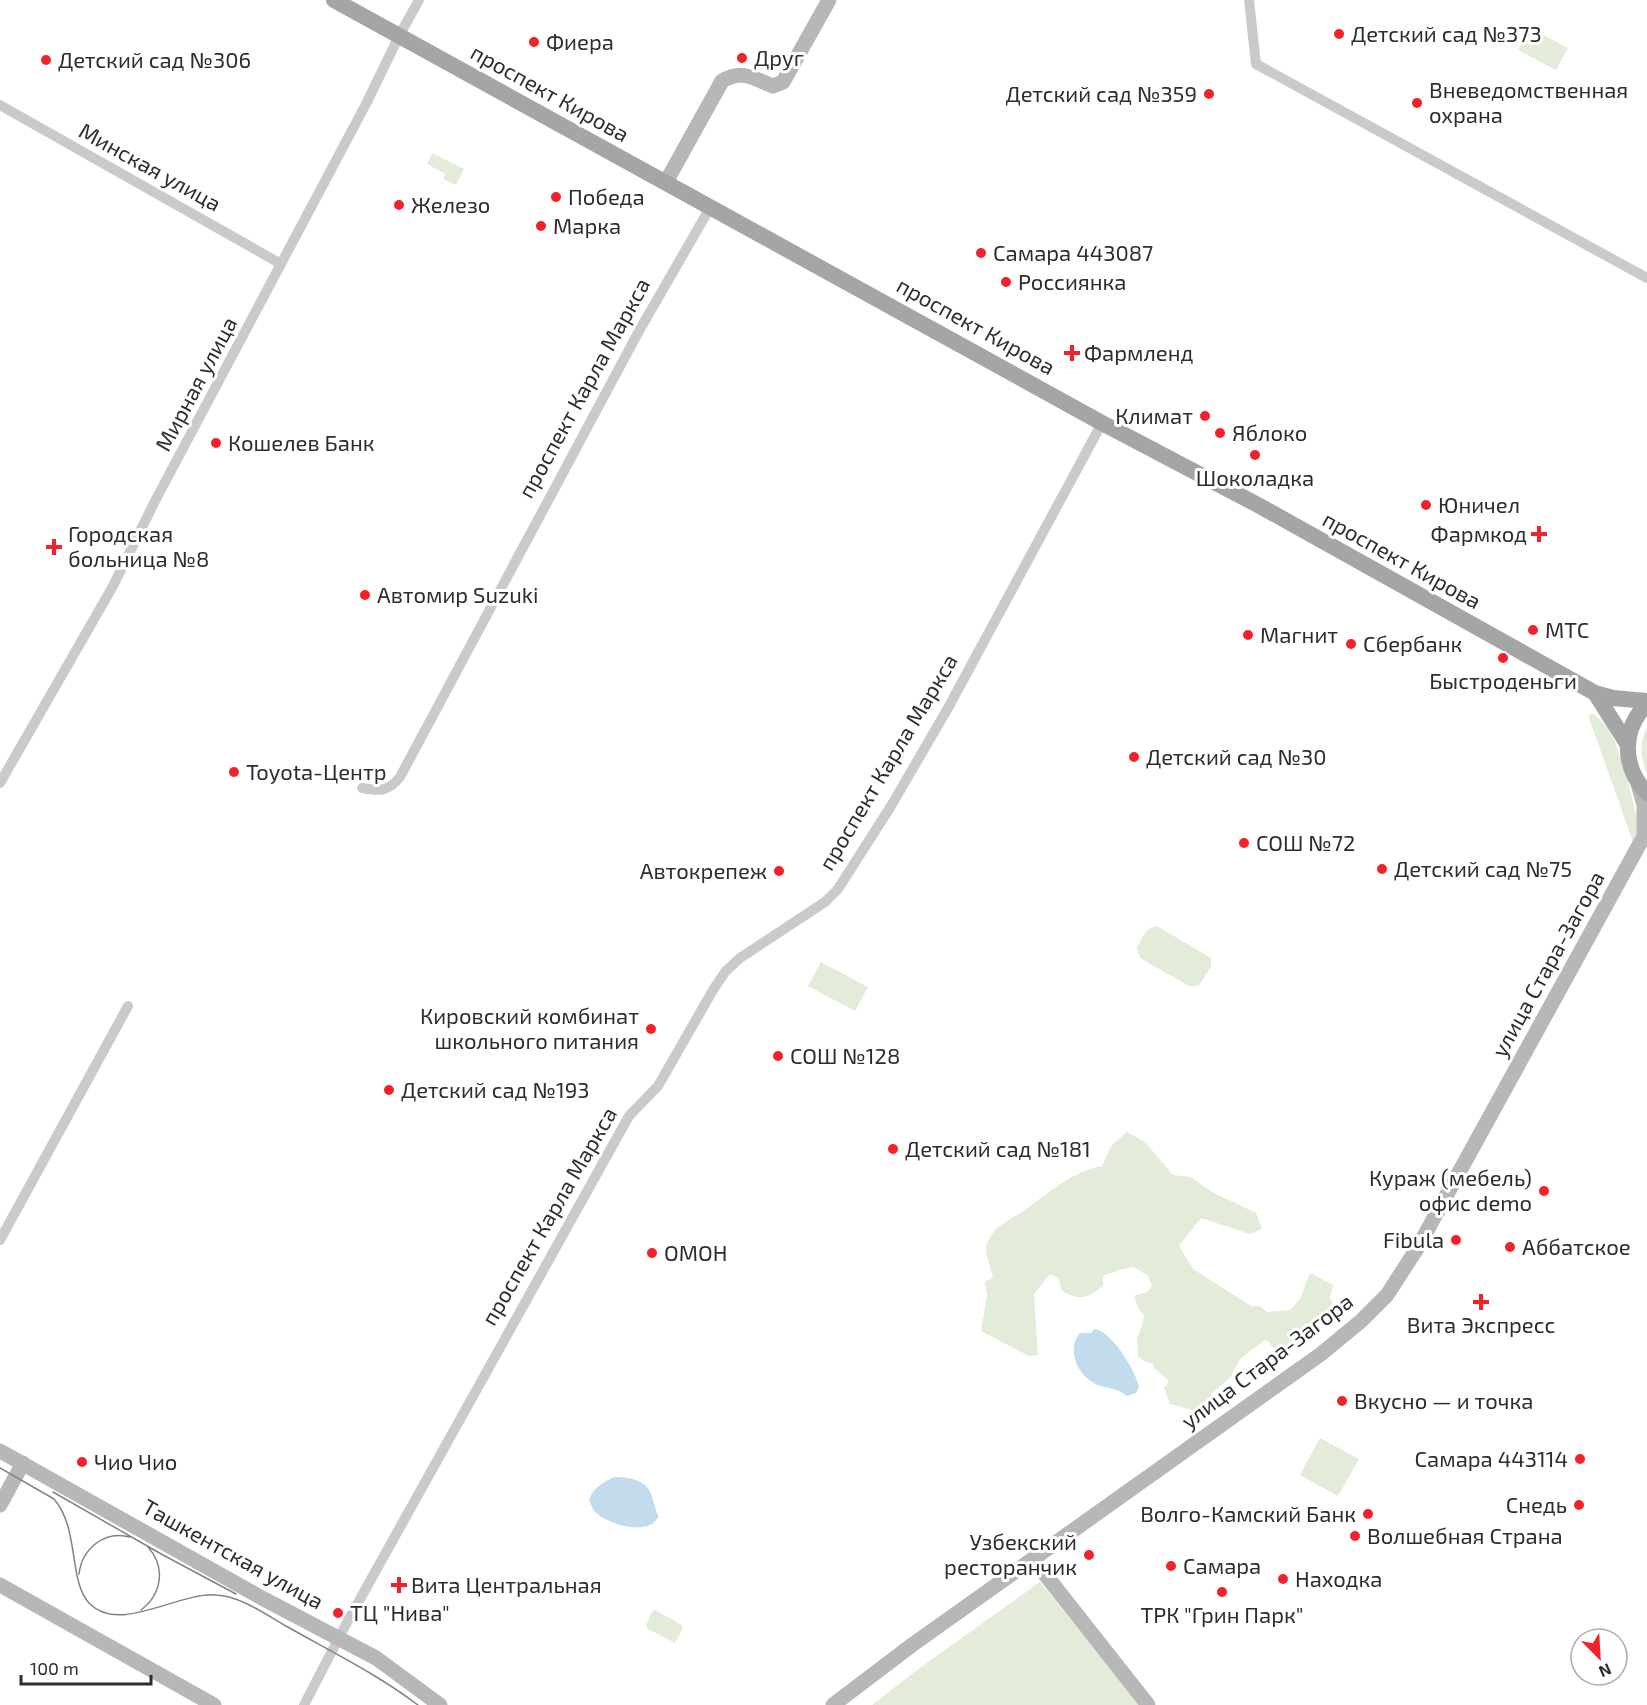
<svg xmlns="http://www.w3.org/2000/svg" width="1647" height="1705" font-family="'Exo 2',sans-serif">
<style>
.green{fill:#e3ecd9}
.water{fill:#c3dced}
.lines{fill:none;stroke-linecap:round;stroke-linejoin:round}
.street{stroke:#cacaca;stroke-width:10}
.secondary{stroke:#b7b7b7;stroke-width:15}
.primary{stroke:#a5a5a5;stroke-width:16}
.tram{stroke:#828282;stroke-width:1.5}
.poi-dot{fill:#f2212a;stroke:#fff;stroke-width:2}
.labels{text-anchor:middle;stroke-width:6;stroke-linejoin:round;paint-order:stroke}
.poi-label{font-size:22px;fill:#2d2d2d;stroke:#fff;text-anchor:start}
.street-label{font-size:22px;fill:#2d2d2d;stroke:#fff}
</style>
<rect width="100%" height="100%" fill="#fff"/>
<path class="green" d="M1530,28L1568,48L1556,70L1518,50Z
M432,153L464,169L456,185L443,179L445,174L427,164Z
M1594,714L1607,727L1615,742L1626,773L1639,827L1633,842L1588,715Z
M1647,727V774C1640,758 1639,742 1647,727Z
M1157,926L1211,958V967L1199,985L1191,987L1140,958L1137,948C1142,939 1145,927 1157,926Z
M821,962L868,987L855,1011L808,986Z
M1127,1132L1145,1142L1173,1175L1191,1177L1212,1192L1256,1213L1262,1229L1250,1234L1201,1218L1179,1246L1193,1269L1251,1306H1260L1267,1312L1290,1310L1300,1299L1310,1273L1333,1285L1330,1297L1335,1309L1278,1353L1266,1339L1240,1359L1230,1378L1211,1394L1212,1402L1199,1412L1170,1404L1164,1388L1169,1381L1155,1369L1152,1363L1145,1362L1138,1356L1137,1338L1143,1323L1144,1315L1138,1308L1134,1296L1147,1292L1152,1286L1148,1276L1134,1267L1119,1270L1103,1276V1286C1087,1299 1078,1301 1061,1290L1059,1279L1050,1274L1034,1294L1038,1355L1029,1356L981,1331L987,1296L985,1282L993,1277C991,1269 986,1257 986,1249C988,1229 1011,1219 1025,1210C1048,1193 1073,1171 1102,1166L1111,1146Z
M1320,1438L1359,1459L1338,1496L1300,1475Z
M1040,1582L1140,1705H872L917,1670Z
M655,1610L682,1625L683,1628L675,1643L648,1629L646,1625L652,1612Z"/>
<path class="water" d="M1094,1329C1111,1330 1136,1371 1139,1387L1136,1393L1127,1396C1113,1385 1104,1390 1092,1382C1076,1372 1067,1348 1080,1333H1091Z
M614,1477C627,1477 646,1479 651,1494C654,1502 655,1509 659,1517C658,1517 653,1524 652,1524C637,1533 608,1523 596,1513C592,1509 591,1504 589,1500C594,1487 602,1483 614,1477Z"/>
<g class="lines">
<path class="street" d="M1249,0L1256,64L1647,278
M0,105L281,264
M0,783L113,586L155,501L367,102L399,36L419,0
M362,788C380,791 388,792 400,777L639,331L711,206
M0,1240L128,1006
M304,1705L345,1626L629,1116L658,1086L713,990L725,972L740,958L825,902L838,889L891,806L948,708L1102,423"/>
<path class="secondary" d="M666,182L722,81C742,69 753,78 773,86L783,82L829,0
M0,1451L262,1598L376,1658L440,1705
M0,1505L23,1463
M1033,1559L1148,1705
M0,1585L214,1705
M833,1705L912,1645L1321,1354L1361,1321L1387,1295L1418,1247L1644,836V805L1638,784"/>
<path class="primary" d="M334,0L1102,423L1258,505L1595,693L1613,698L1647,701
M1595,693L1628,745
M1647,704C1621,730 1622,767 1647,793"/>
<path class="tram" d="M0,1468L54,1499C80,1529 68,1582 90,1604C120,1634 178,1592 216,1595C240,1596 265,1614 286,1626C330,1651 377,1674 418,1705
M53,1492L163,1555L236,1594
M79,1574C82,1549 104,1530 130,1537
M141,1610C162,1594 166,1567 148,1547"/>
</g>
<g class="poi-dot">
<circle cx="1339" cy="34" r="6"/>
<circle cx="534" cy="42" r="6"/>
<circle cx="742" cy="58" r="6"/>
<circle cx="46" cy="60" r="6"/>
<circle cx="1209" cy="94" r="6"/>
<circle cx="1417" cy="103" r="6"/>
<circle cx="556" cy="197" r="6"/>
<circle cx="399" cy="205" r="6"/>
<circle cx="541" cy="226" r="6"/>
<circle cx="981" cy="253" r="6"/>
<circle cx="1006" cy="282" r="6"/>
<path d="M1069 344h6v6h6v6h-6v6h-6v-6h-6v-6h6z"/>
<circle cx="1205" cy="416" r="6"/>
<circle cx="1220" cy="433" r="6"/>
<circle cx="216" cy="443" r="6"/>
<circle cx="1255" cy="455" r="6"/>
<circle cx="1426" cy="505" r="6"/>
<path d="M1536 525h6v6h6v6h-6v6h-6v-6h-6v-6h6z"/>
<path d="M51 538h6v6h6v6h-6v6h-6v-6h-6v-6h6z"/>
<circle cx="365" cy="595" r="6"/>
<circle cx="1533" cy="630" r="6"/>
<circle cx="1248" cy="635" r="6"/>
<circle cx="1351" cy="644" r="6"/>
<circle cx="1503" cy="658" r="6"/>
<circle cx="1134" cy="757" r="6"/>
<circle cx="234" cy="772" r="6"/>
<circle cx="1244" cy="843" r="6"/>
<circle cx="1382" cy="869" r="6"/>
<circle cx="779" cy="871" r="6"/>
<circle cx="651" cy="1029" r="6"/>
<circle cx="778" cy="1056" r="6"/>
<circle cx="389" cy="1090" r="6"/>
<circle cx="893" cy="1149" r="6"/>
<circle cx="1544" cy="1191" r="6"/>
<circle cx="1456" cy="1240" r="6"/>
<circle cx="1510" cy="1247" r="6"/>
<circle cx="652" cy="1253" r="6"/>
<path d="M1478 1293h6v6h6v6h-6v6h-6v-6h-6v-6h6z"/>
<circle cx="1342" cy="1401" r="6"/>
<circle cx="1580" cy="1459" r="6"/>
<circle cx="82" cy="1462" r="6"/>
<circle cx="1579" cy="1505" r="6"/>
<circle cx="1368" cy="1514" r="6"/>
<circle cx="1355" cy="1536" r="6"/>
<circle cx="1089" cy="1555" r="6"/>
<circle cx="1171" cy="1566" r="6"/>
<circle cx="1283" cy="1579" r="6"/>
<path d="M396 1576h6v6h6v6h-6v6h-6v-6h-6v-6h6z"/>
<circle cx="1222" cy="1592" r="6"/>
<circle cx="338" cy="1613" r="6"/>
</g>
<g class="labels">
<g class="poi-label">
<text x="1351" y="42">Детский сад №373</text>
<text x="546" y="50">Фиера</text>
<text x="754" y="66">Друг</text>
<text x="58" y="68">Детский сад №306</text>
<text x="1429" y="98">Вневедомственная<tspan x="1429" dy="25">охрана</tspan></text>
<text x="1197" y="102" text-anchor="end">Детский сад №359</text>
<text x="568" y="205">Победа</text>
<text x="411" y="213">Железо</text>
<text x="553" y="234">Марка</text>
<text x="993" y="261">Самара 443087</text>
<text x="1018" y="290">Россиянка</text>
<text x="1084" y="361">Фармленд</text>
<text x="1193" y="424" text-anchor="end">Климат</text>
<text x="1232" y="441">Яблоко</text>
<text x="228" y="451">Кошелев Банк</text>
<text x="1255" y="486" text-anchor="middle">Шоколадка</text>
<text x="1438" y="513">Юничел</text>
<text x="68" y="542">Городская<tspan x="68" dy="25">больница №8</tspan></text>
<text x="1527" y="542" text-anchor="end">Фармкод</text>
<text x="377" y="603">Автомир Suzuki</text>
<text x="1545" y="638">МТС</text>
<text x="1260" y="643">Магнит</text>
<text x="1363" y="652">Сбербанк</text>
<text x="1503" y="689" text-anchor="middle">Быстроденьги</text>
<text x="1146" y="765">Детский сад №30</text>
<text x="246" y="780">Toyota-Центр</text>
<text x="1256" y="851">СОШ №72</text>
<text x="1394" y="877">Детский сад №75</text>
<text x="767" y="879" text-anchor="end">Автокрепеж</text>
<text x="639" y="1024" text-anchor="end">Кировский комбинат<tspan x="639" dy="25">школьного питания</tspan></text>
<text x="790" y="1064">СОШ №128</text>
<text x="401" y="1098">Детский сад №193</text>
<text x="905" y="1157">Детский сад №181</text>
<text x="1532" y="1186" text-anchor="end">Кураж (мебель)<tspan x="1532" dy="25">офис demo</tspan></text>
<text x="1444" y="1248" text-anchor="end">Fibula</text>
<text x="1522" y="1255">Аббатское</text>
<text x="664" y="1261">ОМОН</text>
<text x="1481" y="1333" text-anchor="middle">Вита Экспресс</text>
<text x="1354" y="1409">Вкусно — и точка</text>
<text x="1568" y="1467" text-anchor="end">Самара 443114</text>
<text x="94" y="1470">Чио Чио</text>
<text x="1567" y="1513" text-anchor="end">Снедь</text>
<text x="1356" y="1522" text-anchor="end">Волго-Камский Банк</text>
<text x="1367" y="1544">Волшебная Страна</text>
<text x="1077" y="1550" text-anchor="end">Узбекский<tspan x="1077" dy="25">ресторанчик</tspan></text>
<text x="1183" y="1574">Самара</text>
<text x="1295" y="1587">Находка</text>
<text x="411" y="1593">Вита Центральная</text>
<text x="350" y="1621">ТЦ "Нива"</text>
<text x="1222" y="1623" text-anchor="middle">ТРК "Грин Парк"</text>
</g>
<g class="street-label">
<text transform="translate(550 93) rotate(29)" y="8">проспект Кирова</text>
<text transform="translate(150 167) rotate(29)" y="8">Минская улица</text>
<text transform="translate(976 326) rotate(29)" y="8">проспект Кирова</text>
<text transform="translate(196 384) rotate(-62)" y="8">Мирная улица</text>
<text transform="translate(584 388) rotate(-61)" y="8">проспект Карла Маркса</text>
<text transform="translate(1402 560) rotate(29)" y="8">проспект Кирова</text>
<text transform="translate(888 762) rotate(-59)" y="8">проспект Карла Маркса</text>
<text transform="translate(1548 964) rotate(-61)" y="8">улица Стара-Загора</text>
<text transform="translate(549 1216) rotate(-60)" y="8">проспект Карла Маркса</text>
<text transform="translate(1267 1361) rotate(-37)" y="8">улица Стара-Загора</text>
<text transform="translate(233 1554) rotate(29)" y="8">Ташкентская улица</text>
</g>
</g>
<g transform="translate(1599 1657) rotate(156)"><circle r="28" fill="#ffffff" stroke="#ababab" stroke-width="1.5"/>
<path d="M0-4.5L10 22L0 15L-10 22Z" fill="#f2212a"/>
<text y="-9" font-size="16" font-weight="bold" text-anchor="middle" fill="#2d2d2d">N</text>
</g>
<path d="M21 1675v9h130v-9" fill="none" stroke="#2d2d2d" stroke-width="3"/>
<text x="30" y="1675" font-size="18" fill="#2d2d2d" stroke="#ffffff" stroke-width="4.5" paint-order="stroke">100 m</text>
</svg>
